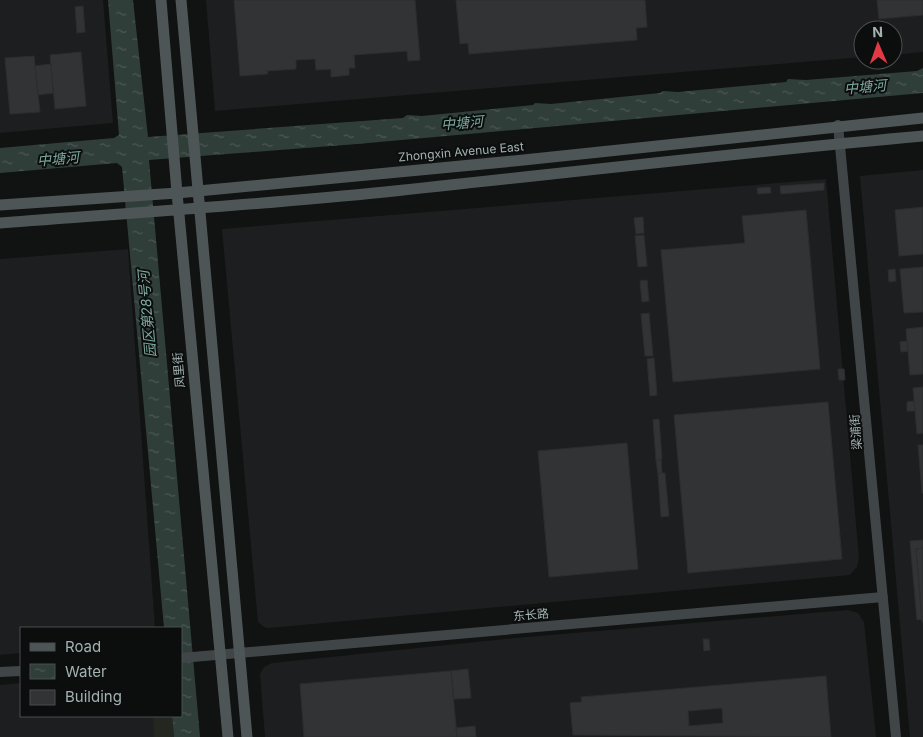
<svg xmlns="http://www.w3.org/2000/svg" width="923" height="737" font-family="Inter,'Noto Sans SC',sans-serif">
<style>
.built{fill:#1d1e1f}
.grass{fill:#242620}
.water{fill:url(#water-ripples)}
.building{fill:#313334;stroke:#2b2d2e;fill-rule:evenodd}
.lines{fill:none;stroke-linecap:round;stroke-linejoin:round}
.secondary{stroke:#404647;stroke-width:10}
.primary{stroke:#4e5556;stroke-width:11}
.labels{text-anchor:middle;stroke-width:4;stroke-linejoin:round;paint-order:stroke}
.street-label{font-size:12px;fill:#a3b2b1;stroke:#0c0d0d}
.water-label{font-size:14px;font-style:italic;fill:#7daa9f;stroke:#0c0d0d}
</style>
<defs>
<pattern id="water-ripples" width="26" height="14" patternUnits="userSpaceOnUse" patternTransform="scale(1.25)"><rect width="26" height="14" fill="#303e3a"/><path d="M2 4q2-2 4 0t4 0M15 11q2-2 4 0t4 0" fill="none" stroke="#4b5854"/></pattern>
</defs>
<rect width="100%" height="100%" fill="#111212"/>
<path class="built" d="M0,0H103L113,123L0,133Z
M206,0H923V52L893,55V30H863V57L215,111Z
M923,170V737H910L860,176Z
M826,179L859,558L857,567L850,575L269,628L264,627L258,622L222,229Z
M128,249L155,628H21V653L0,655V259Z
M848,610L858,613L864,622L876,737H265L260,674L264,667L272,663L515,638Z
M21,683V716H153L155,737H0V685Z"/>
<path class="grass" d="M153,716H172L174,737H154Z"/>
<path class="water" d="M108,0H133L148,137L403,118L407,115L422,116L533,105L535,103L551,104L660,93L663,91L678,92L786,82L788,79L806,80L917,71L923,68V93L357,144L149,160L200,737H174L172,716H181V628H164L122,167L117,163L0,173V148L114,138L119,135Z"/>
<path class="building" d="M234,0H415L420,60L408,61L407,51L354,55L355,68H349V75L331,77V69L316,70L315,59L296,60V69L267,71L268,74L240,76Z
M456,0H645L647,27L636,28L637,40L469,54L468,43L460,44Z
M877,0H923V15L879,19Z
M83,6L85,32L77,33L75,7Z
M81,52L86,106L55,109L50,55Z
M34,56L40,112L10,114L5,58Z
M51,64L53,93L38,95L35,66Z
M824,183V190L781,194L780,186Z
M770,187L771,193L758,194L757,188Z
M923,207V254L899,256L895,210Z
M806,210L820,369L673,382L661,250L745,243L742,216Z
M643,217L644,233L636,234L634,218Z
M644,235L647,266L638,267L635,236Z
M923,267V312L904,313L900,269Z
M895,269L896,281L889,282L888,270Z
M647,280L649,301L642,302L640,281Z
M649,313L653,356H645L641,314Z
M923,327V374L910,375L906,329Z
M907,341L908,351L901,352L900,342Z
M654,358L657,395L650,396L647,359Z
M838,369H844L845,380H839Z
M923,387V433L917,434L913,388Z
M914,401L915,411H907V402Z
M828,402L842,559L688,573L674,415Z
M659,419L662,459L656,460L653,420Z
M627,443L638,569L549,577L538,451Z
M918,445H923V493H922Z
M661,459L662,473L658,474L656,460Z
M662,473H665L669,516L661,517L658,474Z
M923,540V548L916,549L922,619L917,620L910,541Z
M923,548V622H922L916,549Z
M703,639H709L710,650L704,651Z
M468,669L471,698L454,699L451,671Z
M451,671L457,737H304L300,684Z
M826,676L831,737L573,735L570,703L582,702L581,697ZM722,708L723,723L689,726L688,711Z
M475,726L476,737H457L456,728Z"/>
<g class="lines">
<path class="secondary" d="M838,125L896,737
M181,658L883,597
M0,672L21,671"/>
<path class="primary" d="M161,0L177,193L228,737
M181,0L247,737
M0,205L177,193L514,161L923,118
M0,223C129,213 257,205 385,192C565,173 744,152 923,136"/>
</g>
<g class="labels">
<g class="street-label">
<text transform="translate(461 152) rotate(-5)" y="4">Zhongxin Avenue East</text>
<text transform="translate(179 370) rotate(-95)" y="4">凤里街</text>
<text transform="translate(856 432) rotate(-95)" y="4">梁浦街</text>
<text transform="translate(531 615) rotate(-5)" y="4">东长路</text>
</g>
<g class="water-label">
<text transform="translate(865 87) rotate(-5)" y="5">中塘河</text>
<text transform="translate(462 123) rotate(-5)" y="5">中塘河</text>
<text transform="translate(58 159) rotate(-5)" y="5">中塘河</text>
<text transform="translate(147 314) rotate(-95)" y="5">园区第28号河</text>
</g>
</g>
<rect x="20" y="627" width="162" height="90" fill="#0c0d0d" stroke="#484f4f"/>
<rect x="30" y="643" width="25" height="8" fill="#4e5556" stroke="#484f4f"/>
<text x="65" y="652" font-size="15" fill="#a3b2b1">Road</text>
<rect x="30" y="664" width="25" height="15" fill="url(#water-ripples)" stroke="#484f4f"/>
<text x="65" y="677" font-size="15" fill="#a3b2b1">Water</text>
<rect x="30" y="690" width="25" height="15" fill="#313334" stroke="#484f4f"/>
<text x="65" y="702" font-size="15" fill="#a3b2b1">Building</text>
<g transform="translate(878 45) rotate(358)"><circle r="24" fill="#0c0d0d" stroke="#484f4f"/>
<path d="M0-4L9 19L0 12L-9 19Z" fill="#e13a44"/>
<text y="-8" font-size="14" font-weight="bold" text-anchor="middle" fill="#a3b2b1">N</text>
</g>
</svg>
